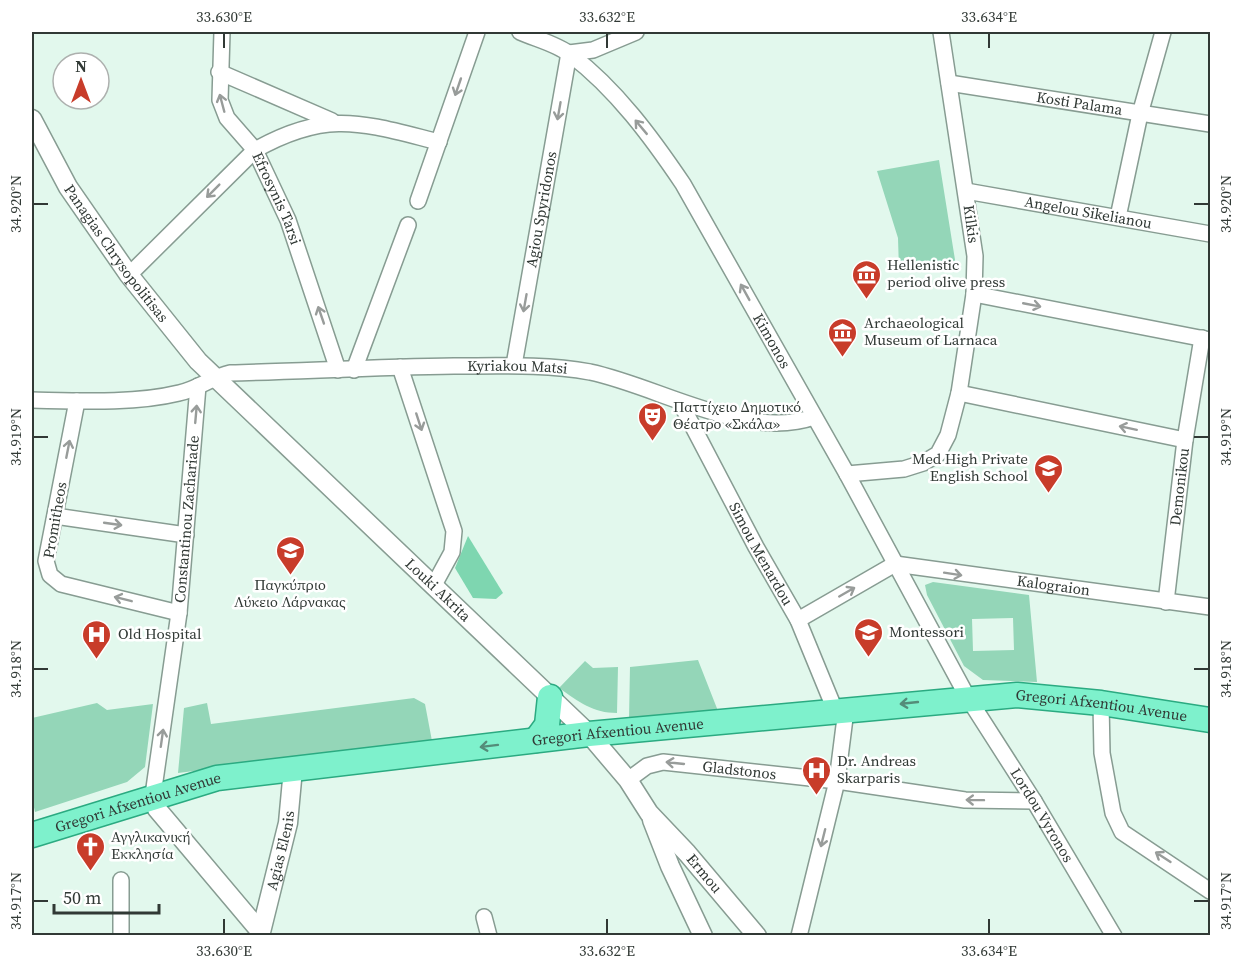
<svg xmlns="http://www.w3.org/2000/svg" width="1242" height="967" font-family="'Source Serif 4',serif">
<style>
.green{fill:#94d6b8;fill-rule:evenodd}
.forest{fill:#7ed6b0}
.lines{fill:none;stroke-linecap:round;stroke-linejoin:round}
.minor-casing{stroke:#879c92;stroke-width:18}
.tertiary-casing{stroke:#879c92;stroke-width:21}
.primary-casing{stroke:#2baa81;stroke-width:27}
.minor{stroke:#fff;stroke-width:15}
.tertiary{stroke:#fff;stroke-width:18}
.primary{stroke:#7ef1cc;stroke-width:24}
.oneway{stroke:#989c9a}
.oneway2{stroke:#548c79}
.ticks{fill:none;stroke:#313935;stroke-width:2}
.labels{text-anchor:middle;stroke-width:5;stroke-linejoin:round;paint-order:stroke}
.street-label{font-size:15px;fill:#313935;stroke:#fff}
.poi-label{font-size:15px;fill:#313935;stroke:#fff;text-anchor:start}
.neatline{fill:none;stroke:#313935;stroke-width:2}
.ticks-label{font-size:15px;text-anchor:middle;fill:#313935}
</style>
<rect width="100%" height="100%" fill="#e2f8ed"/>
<path class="green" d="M939,160L956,266L899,270L898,238L877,171Z
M933,582L1029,595L1037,682L983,680L964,666L927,595L925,585ZM1013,618L1014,650L973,651L972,619Z
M698,660L718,711L629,719L630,667Z
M585,661L593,668L618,667L617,713C593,713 579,702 559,688Z
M414,698L425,704L432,741L178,773L184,708L207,703L211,724Z
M97,703L107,710L153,704L145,767L127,782L35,812L32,798V718Z"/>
<path class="forest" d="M468,536L503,593L496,599L473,598L455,568Z"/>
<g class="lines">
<defs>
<g id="minor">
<path id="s1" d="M222,32L220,100L227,118L255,150L288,220L338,370"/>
<path id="s2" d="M520,32C536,39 557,44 571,55C616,89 652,138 683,184L847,474L968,698L1034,801L1114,936"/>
<path d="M219,72L332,121"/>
<path id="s3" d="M949,83L1210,124"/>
<path id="s4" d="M966,191L1210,234"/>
<path d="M418,201L477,32"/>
<path d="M1118,217L1140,114L1163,32"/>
<path d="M129,275L255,150C328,109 362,123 439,142"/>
<path d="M974,294L1210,340"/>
<path id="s5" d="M514,365L569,53L593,50L636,32"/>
<path d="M400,367L454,531L452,552L434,585"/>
<path d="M354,370L408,225"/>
<path d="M959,393L1185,440"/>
<path id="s6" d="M32,400C78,401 134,404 179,393C198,389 212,377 230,373C305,371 379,367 454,366C499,366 545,364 590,372C658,386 746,441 814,417"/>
<path d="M77,401L46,561L50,575L61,584L179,613"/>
<path id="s7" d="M680,402L756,547L798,620L835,710"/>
<path d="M847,474L904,469L923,463L938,454L948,435L959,393L974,294L975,256L941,32"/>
<path d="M55,516L186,535"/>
<path id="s8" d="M1166,602L1185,440L1202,338"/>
<path id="s9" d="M798,620L895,564L1210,607"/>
<path d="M1101,703L1102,753L1113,813L1122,832L1210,891"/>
<path id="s10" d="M628,780L647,766L663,762L837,781L965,800L1034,801"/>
<path id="s11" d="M153,795L179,613L198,386"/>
<path d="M484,917L489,936"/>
<path d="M121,936V880"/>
<path d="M799,936L837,781L846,710"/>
</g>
<g id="tertiary">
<path id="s12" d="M32,119L68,187L129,275L198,361L589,734L628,780L649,813L687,853L757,936"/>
<path d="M153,795L157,809L259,930"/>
<path d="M652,820L670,866L703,936"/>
<path id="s13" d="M260,936L288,823L293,769"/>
</g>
<g id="primary">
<path d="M536,740L547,725L550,697"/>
<path id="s14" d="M32,835L217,778L589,734L1017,695L1101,703L1210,720"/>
</g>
</defs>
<use href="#minor" class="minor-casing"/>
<use href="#tertiary" class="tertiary-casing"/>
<use href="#primary" class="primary-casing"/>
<use href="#minor" class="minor"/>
<use href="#tertiary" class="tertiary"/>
<use href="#primary" class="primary"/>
</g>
<defs><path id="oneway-shaft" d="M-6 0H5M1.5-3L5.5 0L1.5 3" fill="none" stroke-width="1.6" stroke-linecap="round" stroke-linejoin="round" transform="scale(1.5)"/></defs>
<g class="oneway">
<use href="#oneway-shaft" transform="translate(458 87) rotate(109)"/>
<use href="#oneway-shaft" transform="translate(222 103) rotate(-105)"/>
<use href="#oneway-shaft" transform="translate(559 111) rotate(100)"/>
<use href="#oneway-shaft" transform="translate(641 127) rotate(-130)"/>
<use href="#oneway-shaft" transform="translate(213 191) rotate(135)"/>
<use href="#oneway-shaft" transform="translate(745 292) rotate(-119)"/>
<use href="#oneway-shaft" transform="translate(525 303) rotate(100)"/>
<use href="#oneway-shaft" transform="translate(1032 305) rotate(11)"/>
<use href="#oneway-shaft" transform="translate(321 315) rotate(-109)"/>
<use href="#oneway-shaft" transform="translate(196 414) rotate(-85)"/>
<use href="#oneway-shaft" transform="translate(419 422) rotate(72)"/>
<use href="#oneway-shaft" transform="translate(1128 428) rotate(-168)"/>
<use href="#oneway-shaft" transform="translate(68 449) rotate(-79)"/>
<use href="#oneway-shaft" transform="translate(113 524) rotate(8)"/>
<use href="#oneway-shaft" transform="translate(953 574) rotate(9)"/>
<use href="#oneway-shaft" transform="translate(847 592) rotate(-30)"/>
<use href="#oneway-shaft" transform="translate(123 599) rotate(-166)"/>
<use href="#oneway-shaft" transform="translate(162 738) rotate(-82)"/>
<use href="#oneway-shaft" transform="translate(675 763) rotate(-174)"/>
<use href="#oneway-shaft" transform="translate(975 800) rotate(-179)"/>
<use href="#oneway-shaft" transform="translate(823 838) rotate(104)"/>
<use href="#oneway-shaft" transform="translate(1163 857) rotate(-147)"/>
</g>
<g class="oneway2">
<use href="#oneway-shaft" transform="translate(909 703) rotate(174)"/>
<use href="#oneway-shaft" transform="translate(489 746) rotate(173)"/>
</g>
<path class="ticks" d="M224,33V48M607,33V48M989,33V48M33,204H48M1194,204H1209M33,437H48M1194,437H1209M33,669H48M1194,669H1209M33,901H48M1194,901H1209M224,919V934M607,919V934M989,919V934"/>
<defs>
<symbol id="museum-pin" viewBox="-11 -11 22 30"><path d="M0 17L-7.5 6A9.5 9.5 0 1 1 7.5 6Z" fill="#c83c2a" stroke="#fff"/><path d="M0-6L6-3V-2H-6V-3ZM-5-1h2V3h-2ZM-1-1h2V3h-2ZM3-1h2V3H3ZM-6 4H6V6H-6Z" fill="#fff"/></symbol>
<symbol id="theatre-pin" viewBox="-11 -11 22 30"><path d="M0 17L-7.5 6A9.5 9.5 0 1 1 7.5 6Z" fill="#c83c2a" stroke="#fff"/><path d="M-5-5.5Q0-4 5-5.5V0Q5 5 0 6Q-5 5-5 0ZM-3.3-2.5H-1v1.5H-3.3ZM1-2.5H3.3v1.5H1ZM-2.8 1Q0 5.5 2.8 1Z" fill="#fff"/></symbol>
<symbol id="school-pin" viewBox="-11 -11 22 30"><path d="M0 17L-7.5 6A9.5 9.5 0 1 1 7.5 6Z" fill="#c83c2a" stroke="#fff"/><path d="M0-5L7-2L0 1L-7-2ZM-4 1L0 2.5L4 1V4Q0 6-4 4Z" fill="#fff"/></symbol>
<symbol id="hospital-pin" viewBox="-11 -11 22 30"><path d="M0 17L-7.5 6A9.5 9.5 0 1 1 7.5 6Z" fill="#c83c2a" stroke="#fff"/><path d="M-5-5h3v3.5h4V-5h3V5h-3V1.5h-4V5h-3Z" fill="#fff"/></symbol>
<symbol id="church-pin" viewBox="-11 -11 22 30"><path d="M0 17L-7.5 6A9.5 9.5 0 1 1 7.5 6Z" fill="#c83c2a" stroke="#fff"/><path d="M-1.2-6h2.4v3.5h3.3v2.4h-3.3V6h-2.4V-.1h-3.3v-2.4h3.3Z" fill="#fff"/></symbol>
</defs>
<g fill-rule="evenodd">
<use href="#museum-pin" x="850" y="258" width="33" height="45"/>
<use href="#museum-pin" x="826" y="316" width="33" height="45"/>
<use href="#theatre-pin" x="636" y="400" width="33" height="45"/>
<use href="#school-pin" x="1032" y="452" width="33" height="45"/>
<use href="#school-pin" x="274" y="534" width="33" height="45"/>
<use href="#school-pin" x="852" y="616" width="33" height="45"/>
<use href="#hospital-pin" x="80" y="618" width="33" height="45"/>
<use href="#hospital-pin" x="800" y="754" width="33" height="45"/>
<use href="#church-pin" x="74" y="830" width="33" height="45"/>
</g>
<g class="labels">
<g class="street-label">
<text dy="5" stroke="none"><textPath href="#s3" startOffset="132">Kosti Palama</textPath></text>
<text dy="5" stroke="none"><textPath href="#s1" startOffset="183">Efrosynis Tarsi</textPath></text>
<text dy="5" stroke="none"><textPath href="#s5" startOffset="158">Agiou Spyridonos</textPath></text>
<text dy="5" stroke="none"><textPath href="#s4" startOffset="124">Angelou Sikelianou</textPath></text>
<text transform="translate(971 224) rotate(82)" y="5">Kilkis</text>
<text dy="5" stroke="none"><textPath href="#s12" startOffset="159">Panagias Chrysopolitisas</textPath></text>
<text dy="5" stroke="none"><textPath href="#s2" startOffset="408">Kimonos</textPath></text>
<text dy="5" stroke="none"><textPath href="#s6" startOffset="490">Kyriakou Matsi</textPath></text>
<text dy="5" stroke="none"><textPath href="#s8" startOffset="116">Demonikou</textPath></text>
<text transform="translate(55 520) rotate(-80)" y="5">Promitheos</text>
<text dy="5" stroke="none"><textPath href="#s11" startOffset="278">Constantinou Zachariade</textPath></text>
<text dy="5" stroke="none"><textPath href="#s7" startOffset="172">Simou Menardou</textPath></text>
<text dy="5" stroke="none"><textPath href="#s9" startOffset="272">Kalograion</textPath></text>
<text dy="5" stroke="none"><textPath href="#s12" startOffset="626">Louki Akrita</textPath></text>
<text dy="5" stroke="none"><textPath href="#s14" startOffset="1083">Gregori Afxentiou Avenue</textPath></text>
<text dy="5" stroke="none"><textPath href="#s14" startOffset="597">Gregori Afxentiou Avenue</textPath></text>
<text dy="5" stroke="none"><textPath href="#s10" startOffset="117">Gladstonos</textPath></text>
<text dy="5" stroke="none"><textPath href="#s14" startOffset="111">Gregori Afxentiou Avenue</textPath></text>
<text dy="5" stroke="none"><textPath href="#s2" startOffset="954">Lordou Vyronos</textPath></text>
<text dy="5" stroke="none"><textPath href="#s13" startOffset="88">Agias Elenis</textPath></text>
<text dy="5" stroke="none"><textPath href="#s12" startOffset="1016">Ermou</textPath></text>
</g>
<g class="poi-label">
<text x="887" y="270">Hellenistic<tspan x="887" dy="17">period olive press</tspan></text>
<text x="864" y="328">Archaeological<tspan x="864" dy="17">Museum of Larnaca</tspan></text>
<text x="673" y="412">Παττίχειο Δημοτικό<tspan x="673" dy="17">Θέατρο «Σκάλα»</tspan></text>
<text x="1028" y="464" text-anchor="end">Med High Private<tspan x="1028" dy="17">English School</tspan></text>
<text x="290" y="590" text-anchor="middle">Παγκύπριο<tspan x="290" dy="17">Λύκειο Λάρνακας</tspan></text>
<text x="889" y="637">Montessori</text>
<text x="118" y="639">Old Hospital</text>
<text x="837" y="766">Dr. Andreas<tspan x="837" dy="17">Skarparis</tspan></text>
<text x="111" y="842">Αγγλικανική<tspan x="111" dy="17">Εκκλησία</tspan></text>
</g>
</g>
<rect width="1242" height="967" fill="none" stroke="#ffffff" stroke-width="66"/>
<g transform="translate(81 81)"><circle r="28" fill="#ffffff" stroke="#adb0ae" stroke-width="1.5"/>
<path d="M0-4.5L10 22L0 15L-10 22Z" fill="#c83c2a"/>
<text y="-9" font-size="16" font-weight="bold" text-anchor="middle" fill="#313935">N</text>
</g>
<path d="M54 904v9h105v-9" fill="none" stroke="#313935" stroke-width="3"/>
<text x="63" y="904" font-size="18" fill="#313935" stroke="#ffffff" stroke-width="4.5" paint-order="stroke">50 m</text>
<rect x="33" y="33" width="1176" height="901" class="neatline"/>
<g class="ticks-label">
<text x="224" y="22">33.630°E</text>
<text x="607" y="22">33.632°E</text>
<text x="989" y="22">33.634°E</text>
<text transform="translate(16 204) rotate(-90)" y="5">34.920°N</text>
<text transform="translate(1226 204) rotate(-90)" y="5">34.920°N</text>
<text transform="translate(16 437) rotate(-90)" y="5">34.919°N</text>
<text transform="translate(1226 437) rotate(-90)" y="5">34.919°N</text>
<text transform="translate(16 669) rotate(-90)" y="5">34.918°N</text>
<text transform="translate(1226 669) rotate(-90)" y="5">34.918°N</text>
<text transform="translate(16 901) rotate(-90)" y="5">34.917°N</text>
<text transform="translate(1226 901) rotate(-90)" y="5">34.917°N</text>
<text x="224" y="956">33.630°E</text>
<text x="607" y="956">33.632°E</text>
<text x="989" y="956">33.634°E</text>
</g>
</svg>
